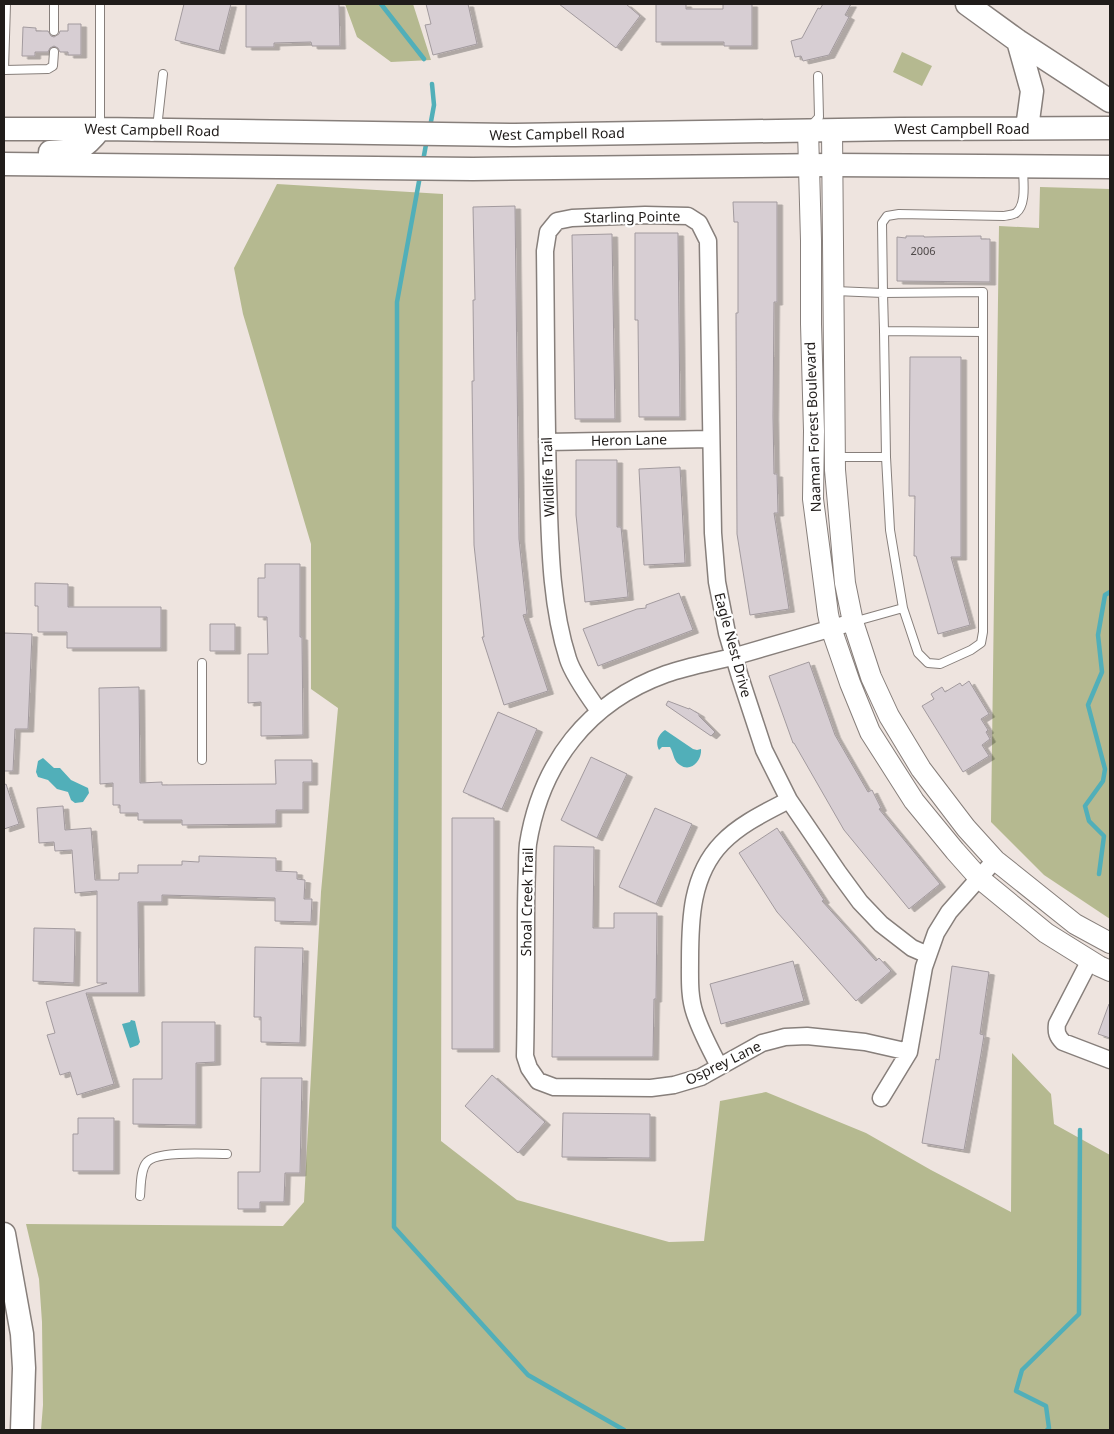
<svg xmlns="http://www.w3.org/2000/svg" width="1114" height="1434" font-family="'Noto Sans',sans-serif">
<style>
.green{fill:#b5b990}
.water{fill:#51afb9}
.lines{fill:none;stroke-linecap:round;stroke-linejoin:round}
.stream{stroke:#51afb9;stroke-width:4.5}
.building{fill:#d7ced3;stroke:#a29a9e;filter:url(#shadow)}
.service-casing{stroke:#877f7b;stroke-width:10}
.minor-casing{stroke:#877f7b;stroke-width:19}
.tertiary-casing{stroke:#877f7b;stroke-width:22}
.secondary-casing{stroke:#877f7b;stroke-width:25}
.service{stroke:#fff;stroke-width:8}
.minor{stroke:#fff;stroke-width:16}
.tertiary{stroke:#fff;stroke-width:20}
.secondary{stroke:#fff;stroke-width:22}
.labels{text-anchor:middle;stroke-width:4.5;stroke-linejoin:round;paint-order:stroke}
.number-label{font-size:11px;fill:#4e4848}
.street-label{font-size:14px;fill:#201c1a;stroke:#fff}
</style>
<defs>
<filter id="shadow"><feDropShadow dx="5.5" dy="3" stdDeviation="0" flood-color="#0004"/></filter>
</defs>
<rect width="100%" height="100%" fill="#eee4df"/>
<path class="green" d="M345,4H413L431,60L391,62L357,37Z
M902,52L932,66L922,86L893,72Z
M277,184L443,194L441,1141L517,1200L669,1242L704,1241L720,1101L766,1092L866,1133L931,1170L1011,1212L1012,1053L1051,1094L1054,1124L1110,1155V1430H41L43,1405L42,1322L39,1279L26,1224L283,1226L304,1202L321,892L338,708L311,689V544L243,314L234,268Z
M1040,187L1110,189V919L1044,875L991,822L999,226L1039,228Z"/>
<path class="water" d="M665,730L693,749L697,750L701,749C702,760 691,773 680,765C673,761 674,753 670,747H662L659,750C655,742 658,735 665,730Z
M43,758L54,768H60L71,780L88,788L89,793L83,802L75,803L71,800L68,792L57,789L48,780L38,777L36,772L38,761Z
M131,1020L135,1021L140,1042L138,1045L130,1048L122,1024L130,1022Z"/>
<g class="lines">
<path class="stream" d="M381,4L424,59
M430,127L434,105L432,84
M423,161L427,139
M420,176L397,302V600L394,1227L528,1375L624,1430
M1099,874L1104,836L1089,821L1085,806L1103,781L1105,769L1088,705L1102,672L1098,635L1105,595L1110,592
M1047,1430L1049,1428L1046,1406L1016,1391L1022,1370L1079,1314L1080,1130"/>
</g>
<path class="building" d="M184,4H231L219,51L175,40Z
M246,4H339L340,46H312L311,42L274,43V47H246Z
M426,4H468L477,44L433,55L425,25L431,24Z
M559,4H626L640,16L616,48Z
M656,4H686V9H723V4H752V46H724V42H656Z
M823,4H851L845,15L849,17L829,55L803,61L801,56L795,57L791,41L802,38L818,8L820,9Z
M68,24H81V55H68V52H60L58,48L54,46L50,48L48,52H35V56H22L23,27L36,28V31H48L51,36L54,37L59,34L60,31H68Z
M733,202H777V302H774L773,416L774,474H777L778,513H774L789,609L750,615L737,534L736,313H738V222H734Z
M515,206L519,539L527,614L523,615L548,691L504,705L482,637H484L474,545L472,381H474L473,300H475L473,207Z
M635,233H678L680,417H639L638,320H635Z
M612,234L615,419H575L572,235Z
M906,236H924V237L981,236V239H990V282L897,281V237L906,238Z
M910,357H961V557H951L970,625L938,634L916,556H914L915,496H909Z
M576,460H617V527H621L628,597L585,602L576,515Z
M680,467L685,563L644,565L639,469Z
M265,564H300V637H302L303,735L261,736V702L248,703V654H268L267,617H258V578H265Z
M35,583L68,584V607H161V648H67V632H38V606H35Z
M679,593L693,630L598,666L583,629L637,609L646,608V605Z
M210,624H235V651H210Z
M4,633L32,634L28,729H15L13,771H4Z
M809,662L835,735L868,792L872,790L881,808L879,809L940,884L909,909L844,830L794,743H793L769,676Z
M969,681L989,714L981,719L988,730L986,732L990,739L982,745L989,756L963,772L922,706L934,699L931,694L942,687L945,692L960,683L962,686Z
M139,687L140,783L162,782V785L276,784L275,760H312V782H303V810H276V824L182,825V820H138V813H120V805H113V783L100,784L99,688Z
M668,701L689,709V708L699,714V716L715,732L711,736L666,705Z
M498,712L537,729L502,809L463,792Z
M591,757L627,774L597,838L561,820Z
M6,784L19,824L4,829V785Z
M63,806L65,830L91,828L95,880H119V873H138V865H182V861L199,862V856L276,858V871L297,872V879L305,880L304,899H312L311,922L275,921V898L162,895V902H138L139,993H86L114,1084L77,1095L70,1072L60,1075L47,1035L55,1033L46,1002L107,983H97V891L75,893L72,850L55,851L54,842L39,843L37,808Z
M655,808L692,824L656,904L619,887Z
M452,818H494V1049H452Z
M777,828L824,900L822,901L876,961L879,958L891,971L856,1001L777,912L739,853Z
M554,846L594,847L593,928H614V913H657L656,999H654L653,1057H552Z
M34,928L75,929L74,983L33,981Z
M255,947L303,948L300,1043L261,1042V1017H254Z
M793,961L804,1001L721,1024L710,984Z
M952,966L989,972L980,1034L984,1035L981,1054L964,1150L922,1143L936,1059L939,1060Z
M1109,1004H1110V1038L1098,1034Z
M162,1022H215V1062L196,1063V1125L133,1124V1079H162Z
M492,1075L545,1122L518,1153L465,1106Z
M261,1078H302L300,1173H285L284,1202H260V1209H238V1172H260Z
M563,1113L650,1114V1158L562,1157Z
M78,1118H114V1171H73V1134H78Z"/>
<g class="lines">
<defs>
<path id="service" d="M54,4V31
M4,70L6,4
M5,70L48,69L53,66L54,52
M811,126L819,117L818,76
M100,127V4
M157,128L163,74
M835,291L883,293L882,223L887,216L899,214L1004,216C1008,215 1013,215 1016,213C1027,204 1023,181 1023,168
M884,331L883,293L983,292V332
M836,457H886
M853,622L903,608L918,653L928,663L940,664L971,650L981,643L983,632V332L884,331L886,457L890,530L903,608
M202,760V663
M140,1196C141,1186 140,1170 147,1162C157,1150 210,1154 227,1154"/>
<path id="minor" d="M547,442L711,439
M853,622C814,633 775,645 736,656C713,662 689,666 666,674C588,702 541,763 528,844C527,853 527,862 527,871C526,890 526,908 526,927C526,970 526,1013 525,1056L529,1068L538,1081L554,1087L651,1088L674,1085L701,1077L762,1043L785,1037L807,1036L865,1042L909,1052
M599,711C589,697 573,675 568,659C550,603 550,541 548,483C546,405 546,328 545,251L548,232L557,221L572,218L645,215L688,216L699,223L708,241L713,533L717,582L727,633L740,677L764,750L789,800L838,872L860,902L881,924L912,948L928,955
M1090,960L1057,1024C1056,1032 1057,1036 1063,1042L1110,1060
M719,1066C710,1049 701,1032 695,1014C689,997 690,979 690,961C690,920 691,875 722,843C740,824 766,812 789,800
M881,1098L909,1052L924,967L936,933L949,912L995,860"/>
<path id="tertiary" d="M808,130L811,241V324L814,431L813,499L828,614L831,628L850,683L870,732L914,801L955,851L979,878L1046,933L1099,966L1110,971
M832,130L835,470L845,583L853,622L871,677L889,716L921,769L966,828L995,860L1075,924L1110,943"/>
<path id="secondary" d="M967,4L1018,41L1110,101
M1018,41L1032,91L1027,128
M4,129H100L515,135L900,129L1110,128
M50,152C78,150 82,152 100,129
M4,164L473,169L832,165L1110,167
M4,1234L22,1334L24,1368L22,1430"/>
</defs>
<use href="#service" class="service-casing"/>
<use href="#minor" class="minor-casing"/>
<use href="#tertiary" class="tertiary-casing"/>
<use href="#secondary" class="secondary-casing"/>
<use href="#service" class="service"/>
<use href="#minor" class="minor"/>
<use href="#tertiary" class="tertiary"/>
<use href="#secondary" class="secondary"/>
</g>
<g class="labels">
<g class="number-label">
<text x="923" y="255">2006</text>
</g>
<g class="street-label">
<text x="962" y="134">West Campbell Road</text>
<text transform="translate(152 130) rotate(1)" y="5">West Campbell Road</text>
<text transform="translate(557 134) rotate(-1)" y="5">West Campbell Road</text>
<text transform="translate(632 217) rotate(-1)" y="5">Starling Pointe</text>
<text transform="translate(813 427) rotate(-92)" y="5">Naaman Forest Boulevard</text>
<text transform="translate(629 440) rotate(-1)" y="5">Heron Lane</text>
<text transform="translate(548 477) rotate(-92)" y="5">Wildlife Trail</text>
<text transform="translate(733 645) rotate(75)" y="5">Eagle Nest Drive</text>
<text transform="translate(527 902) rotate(-89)" y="5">Shoal Creek Trail</text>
<text transform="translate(723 1063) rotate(-26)" y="5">Osprey Lane</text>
</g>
</g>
<rect width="1114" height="1434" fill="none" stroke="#201c1a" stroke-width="10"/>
</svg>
